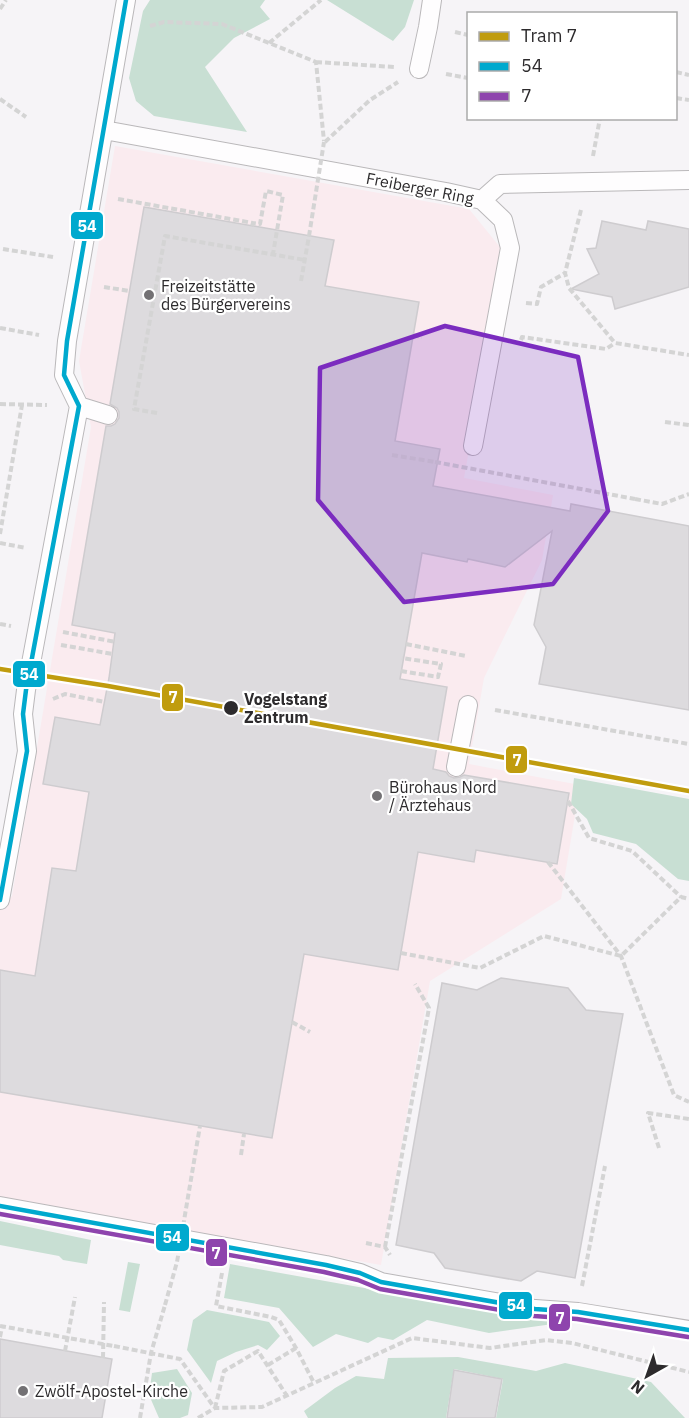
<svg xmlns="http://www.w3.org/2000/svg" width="689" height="1418" font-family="'IBM Plex Sans',sans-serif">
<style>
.commercial{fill:#faebef}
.green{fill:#c8dfd3}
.building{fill:#dddbde;stroke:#cecccf;stroke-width:1.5}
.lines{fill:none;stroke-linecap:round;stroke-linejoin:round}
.service-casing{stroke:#bab8ba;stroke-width:20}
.path{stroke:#d4d4d4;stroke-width:4;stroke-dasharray:6 3;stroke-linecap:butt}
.service{stroke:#fefdfe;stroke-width:18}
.path-bridge{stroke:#d4d4d4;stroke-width:4;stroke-dasharray:6 3;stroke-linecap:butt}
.bus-1-casing{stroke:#fff;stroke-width:9}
.bus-2-casing{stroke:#fff;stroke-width:9}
.bus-1{stroke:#00a9ce;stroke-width:4.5}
.bus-2{stroke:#8e44ad;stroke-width:4.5}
.tram-1-casing{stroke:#fff;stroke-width:9}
.tram-1{stroke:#c09c0e;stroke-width:4.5}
.marked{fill:#7b2cbf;fill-opacity:0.2;stroke:#7b2cbf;stroke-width:4.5;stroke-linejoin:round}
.poi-dot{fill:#737174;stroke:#fff;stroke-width:2}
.stop-dot{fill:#2d2b2d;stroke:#fff;stroke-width:2}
.labels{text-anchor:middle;stroke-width:4.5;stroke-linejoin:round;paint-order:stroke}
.street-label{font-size:16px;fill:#2d2b2d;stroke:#fff}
.poi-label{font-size:16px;fill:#2d2b2d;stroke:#fff;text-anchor:start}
.stop-label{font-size:16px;font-weight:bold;fill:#2d2b2d;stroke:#fff;text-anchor:start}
.line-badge{stroke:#fff;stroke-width:2}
.badge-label{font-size:16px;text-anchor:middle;font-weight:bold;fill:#fff}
</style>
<rect width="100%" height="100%" fill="#f6f4f7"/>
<path class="commercial" d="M115,146L469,209L504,252L464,478L553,495L542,560L484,678L469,764L580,785L561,899L430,981L381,1265L0,1198V910L12,896L91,427L79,361Z"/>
<path class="green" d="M150,0H265L260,7L270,19L234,38L205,67L247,132L154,116L136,101L129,78L143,11Z
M327,0H414L405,27L393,41Z
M574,778L689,799V881L678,879L636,844L593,833L587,819L571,804Z
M0,1221L91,1240L87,1264L63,1260L59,1256L0,1245Z
M128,1262L140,1264L130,1312L119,1310Z
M230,1264L560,1323L489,1333L427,1320L393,1340L378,1337L368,1343L336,1334L313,1347L279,1308L224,1298Z
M207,1310L269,1322L280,1336L267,1350L258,1345L236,1352L217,1361L211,1383L187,1350L193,1320Z
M458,1357L536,1371L565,1363L651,1382L685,1418H496L503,1379L454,1369L446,1418H308L304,1411L335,1388L356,1376L384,1379L388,1358Z
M177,1369L192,1393L188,1415L180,1418H159L149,1395L152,1373Z"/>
<path class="building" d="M144,207L334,240L325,286L419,302L395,441L440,449L433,486L570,511L571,504L689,526V710L539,684L546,647L534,625L552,531L505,567L468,559L467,562L422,553L400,679L447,687L433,769L446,772L449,776L454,778L460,777L464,775L569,793L557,864L476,850L474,862L418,852L398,970L304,954L272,1138L0,1092V970L35,976L52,868L76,871L89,792L43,784L55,717L100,725L109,678L115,633L72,625L106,426H111L115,424L119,418V412L117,408L110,404Z
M602,221L646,230L648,221L689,229V287L615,309L612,297L571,289L599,274L587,249L596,248Z
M501,978L568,988L586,1010L623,1014L575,1278L537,1271L521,1281L445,1268L434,1253L396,1245L442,983L477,990Z
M0,1339L112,1359L102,1418H0Z
M454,1370L502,1379L495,1418H447Z"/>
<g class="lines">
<defs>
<path id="service" d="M419,69L428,27L432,0
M104,130L446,192L482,200L503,220L510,248L473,446
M482,200L500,184L689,180
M79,406L108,415
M456,767L468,705
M0,900L27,751L23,714L26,690L79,406L64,375L67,341L126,0
M0,1206L326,1265L360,1273L381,1282L535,1309L578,1312L689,1330"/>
</defs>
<use href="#service" class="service-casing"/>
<path class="path" d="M0,9L6,0
M150,26L164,22L222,24L316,62L324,141
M455,32L468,35
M269,43L321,0
M316,62L394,67
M676,72L689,75
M446,74L468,78
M676,98L689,100
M0,99L26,117
M325,142L370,100L398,82
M593,156L600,118
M118,199L253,223
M581,210L565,273L569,288L615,343L689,355
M252,226L253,223L260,224L266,191L283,195L273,254
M3,249L53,257
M301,281L309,236
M104,287L130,291
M526,303L537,304L541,287L565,273
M0,328L39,335
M413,335L422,337
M521,340L522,337L606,349L615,343
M0,404L47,405
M157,413L134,409L165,236L305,260
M665,422L689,425
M392,455L435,462
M635,499L662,504L689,494
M0,534L22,405
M0,543L26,548
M0,624L11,626
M63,632L116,642
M406,644L466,656
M61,645L113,654
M401,671L438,677L441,664L402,658
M53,699L65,694L105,702
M495,710L689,744
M568,801L589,838L632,851L681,897
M548,862L621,956L674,1095L689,1102
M401,953L480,968L544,936L621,956L681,897L689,899
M292,1022L310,1032
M659,1148L648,1113L689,1119
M241,1155L244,1134
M366,1243L385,1247L390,1255
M385,1247L429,1008L415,984
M222,1273L216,1306L271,1317L279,1320L296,1348L314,1383
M582,1286L605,1166
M0,1337L2,1327
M114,1346L180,1359L214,1407
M65,1351L75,1297
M103,1358L104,1302
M268,1365L296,1348
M215,1408L224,1371L258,1351L287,1396
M140,1418L151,1353L165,1305
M198,1418L215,1408L262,1407L412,1338L490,1348L546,1340L572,1343L689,1372"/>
<use href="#service" class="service"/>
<path class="path-bridge" d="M309,236L324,142
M435,462L635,499
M165,1305L177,1262L200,1126
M0,1326L114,1346"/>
<defs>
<path id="bus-1" d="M0,900L27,751L23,714L26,690L79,406L64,375L67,341L126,0
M0,1206L326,1265L360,1273L381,1282L535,1309L578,1312L689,1330"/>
<path id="bus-2" d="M0,1214L324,1272L358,1280L380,1289L534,1316L577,1319L688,1337"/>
</defs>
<use href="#bus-1" class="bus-1-casing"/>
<use href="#bus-2" class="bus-2-casing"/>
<use href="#bus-1" class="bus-1"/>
<use href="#bus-2" class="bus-2"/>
<defs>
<path id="tram-1" d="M0,669L108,686L689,791"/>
</defs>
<use href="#tram-1" class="tram-1-casing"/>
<use href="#tram-1" class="tram-1"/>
</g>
<path class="marked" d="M445,326L578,357L608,511L553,584L404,602L318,500L320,368Z"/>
<g class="poi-dot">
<circle cx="149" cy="295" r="6"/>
<circle cx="377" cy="796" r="6"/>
<circle cx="23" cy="1391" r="6"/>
</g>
<circle class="stop-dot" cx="231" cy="708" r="8"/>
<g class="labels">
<g class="street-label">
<text transform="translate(420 188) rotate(11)" y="6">Freiberger Ring</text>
</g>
<g class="poi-label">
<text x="161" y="292">Freizeitstätte<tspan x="161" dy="18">des Bürgervereins</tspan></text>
<text x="389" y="793">Bürohaus Nord<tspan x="389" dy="18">/ Ärztehaus</tspan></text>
<text x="35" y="1397">Zwölf-Apostel-Kirche</text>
</g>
<g class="stop-label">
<text x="244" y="705">Vogelstang<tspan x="244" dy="18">Zentrum</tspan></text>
</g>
</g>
<g class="line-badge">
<rect x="70" y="211" width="34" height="29" rx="6" fill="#00a9ce"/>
<rect x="12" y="660" width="34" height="28" rx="6" fill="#00a9ce"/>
<rect x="161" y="683" width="23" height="29" rx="6" fill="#c09c0e"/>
<rect x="505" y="745" width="23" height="29" rx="6" fill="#c09c0e"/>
<rect x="155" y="1223" width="35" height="29" rx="6" fill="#00a9ce"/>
<rect x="205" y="1238" width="23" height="29" rx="6" fill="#8e44ad"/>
<rect x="498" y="1291" width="35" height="29" rx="6" fill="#00a9ce"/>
<rect x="548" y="1303" width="23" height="29" rx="6" fill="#8e44ad"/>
</g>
<g class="badge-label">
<text x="87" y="232">54</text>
<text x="29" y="680">54</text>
<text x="173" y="703">7</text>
<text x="517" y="766">7</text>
<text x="172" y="1243">54</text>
<text x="216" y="1259">7</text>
<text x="516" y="1311">54</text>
<text x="560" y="1324">7</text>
</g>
<rect x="467" y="12" width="210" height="108" fill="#ffffff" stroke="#abaaab" stroke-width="1.5"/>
<rect x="479" y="32" width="30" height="9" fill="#c09c0e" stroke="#abaaab" stroke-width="1.5"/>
<text x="521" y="42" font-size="18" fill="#2d2b2d">Tram 7</text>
<rect x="479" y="62" width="30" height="9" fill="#00a9ce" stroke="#abaaab" stroke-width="1.5"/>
<text x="521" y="72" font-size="18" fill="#2d2b2d">54</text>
<rect x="479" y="92" width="30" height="9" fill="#8e44ad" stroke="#abaaab" stroke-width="1.5"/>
<text x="521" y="102" font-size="18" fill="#2d2b2d">7</text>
<g transform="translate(647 1376) rotate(220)" stroke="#ffffff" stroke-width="4.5" paint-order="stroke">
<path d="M0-4.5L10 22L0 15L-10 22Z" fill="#2d2b2d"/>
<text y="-9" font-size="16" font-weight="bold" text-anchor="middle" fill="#2d2b2d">N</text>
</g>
</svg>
